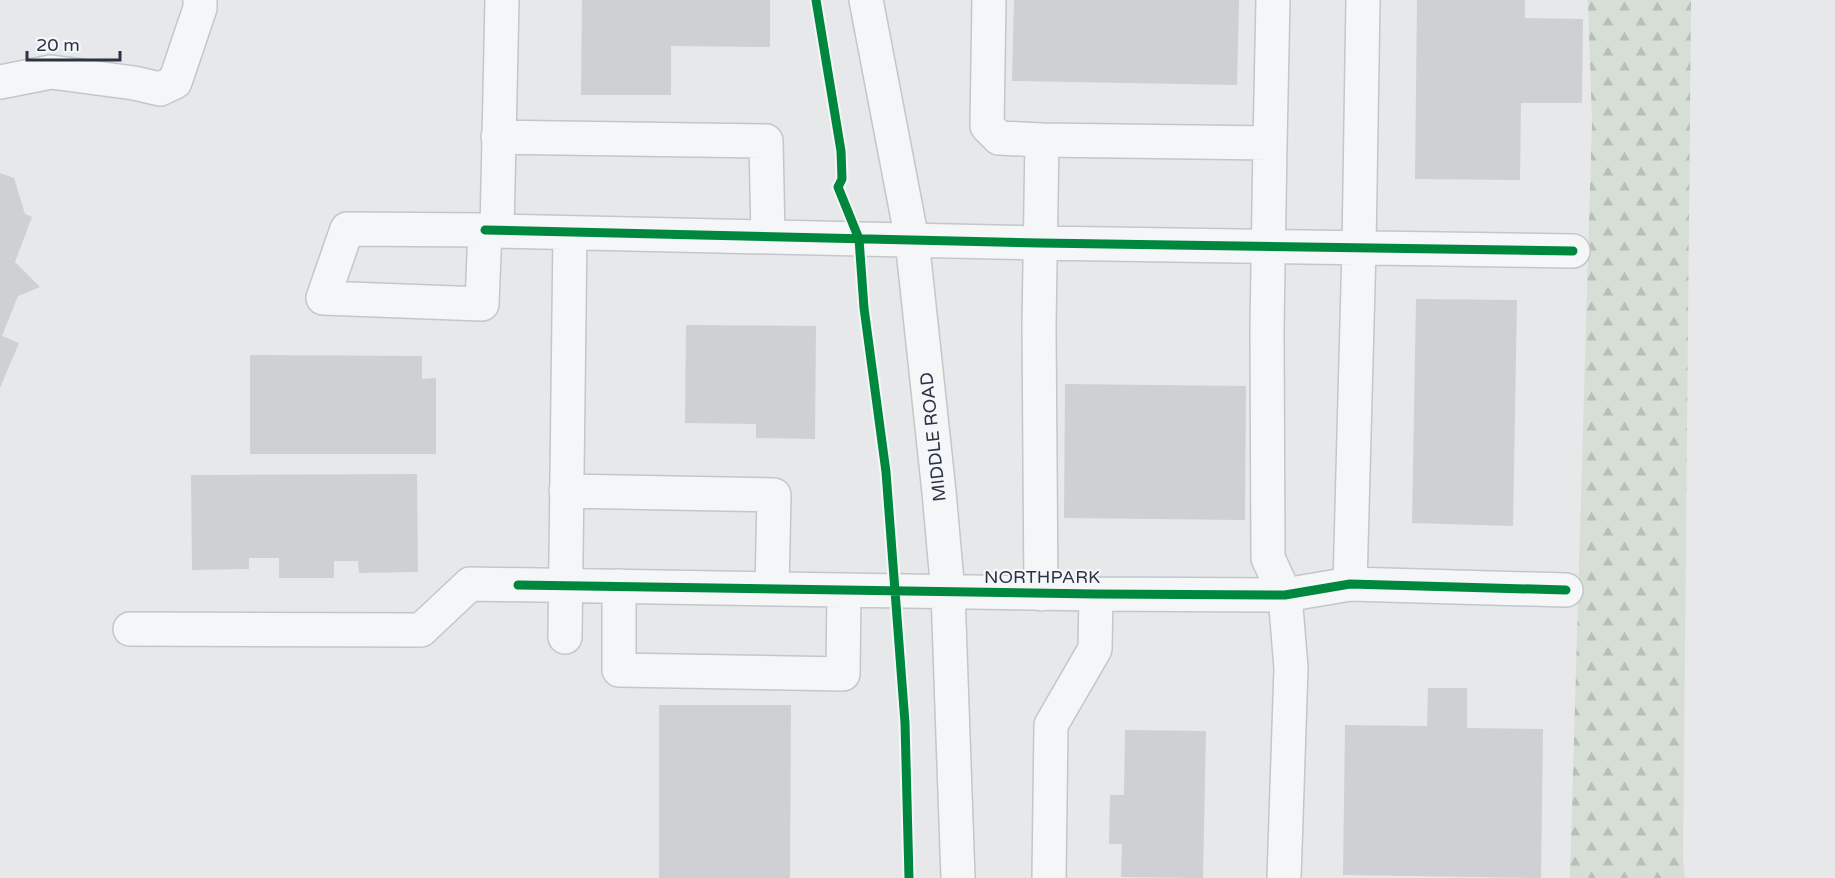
<svg xmlns="http://www.w3.org/2000/svg" width="1835" height="878" font-family="'Varela Round',sans-serif">
<style>
.forest{fill:url(#forest-firs)}
.building{fill:#ced0d3}
.lines{fill:none;stroke-linecap:round;stroke-linejoin:round}
.minor-casing{stroke:#c4c6c8;stroke-width:36}
.minor{stroke:#f5f6f7;stroke-width:33}
.cycleway-casing{stroke:#f4f6f9;stroke-width:13}
.cycleway{stroke:#00873e;stroke-width:9}
.labels{text-anchor:middle;stroke-width:4.5;stroke-linejoin:round;paint-order:stroke}
.street-label{font-size:18px;fill:#2b3445;stroke:#f4f6f9}
</style>
<defs>
<pattern id="forest-firs" width="22" height="20" patternUnits="userSpaceOnUse" patternTransform="scale(1.5)"><rect width="22" height="20" fill="#d6ded6"/><path d="M5 1l3.5 6h-7zM16 11l3.5 6h-7z" fill="#b8bfb9"/></pattern>
</defs>
<rect width="100%" height="100%" fill="#e6e8ea"/>
<path class="forest" d="M1588,0H1691L1683,859L1685,878H1570L1592,121Z"/>
<path class="building" d="M582,0H770V47L671,46V95H581Z
M1014,0H1239L1237,85L1012,81Z
M1417,0H1525V18L1583,19L1582,103H1521L1520,180L1415,179Z
M0,173L14,178L25,214L32,217L15,262L40,287L18,296L2,336L19,343L0,388Z
M1416,299L1517,300L1513,526L1412,523Z
M686,325L816,326L815,439L756,438V424L685,423Z
M250,355L422,356V379L436,378V454H250Z
M1065,384L1246,386L1245,520L1064,518Z
M417,474L418,572L359,573L358,561H334V578H279V558H249V569L192,570L191,475Z
M1428,688H1467V728L1543,729L1541,878L1343,875L1345,725L1427,726Z
M659,705H791L790,878H659Z
M1125,730L1206,731L1203,878L1121,877L1122,844H1109L1110,795H1124Z"/>
<g class="lines">
<defs>
<path id="minor" d="M866,0L912,240L939,492L948,593L958,878
M989,0L987,126L999,138L1042,140L1039,326L1041,594
M0,82L51,72L134,83L160,89L175,82L200,8V0
M498,137L766,141L768,237
M1042,140L1270,143L1273,0
M1270,143L1267,328L1268,558L1285,595L1291,668L1284,878
M485,230L482,304L323,298L347,229L485,230L497,231L1040,243L1573,251
M497,231L502,0
M566,491L774,495L772,589
M1350,584L1359,248L1363,0
M619,586V670L843,674L844,591
M130,629L421,630L470,584L1096,594L1285,595L1350,584L1566,590
M565,637L570,234
M1049,878L1051,725L1095,649L1096,594"/>
</defs>
<use href="#minor" class="minor-casing"/>
<use href="#minor" class="minor"/>
<defs>
<path id="cycleway" d="M816,0L841,151L842,179L838,187L859,239L864,308L886,472L905,723L909,878
M485,230L1040,243L1573,251
M518,585L1096,594L1285,595L1350,584L1566,590"/>
</defs>
<use href="#cycleway" class="cycleway-casing"/>
<use href="#cycleway" class="cycleway"/>
</g>
<g class="labels">
<g class="street-label">
<text transform="translate(933 437) rotate(-96)" y="6">MIDDLE ROAD</text>
<text x="1042" y="583">NORTHPARK</text>
</g>
</g>
<path d="M27 51v9h93v-9" fill="none" stroke="#2b3445" stroke-width="3"/>
<text x="36" y="51" font-size="18" fill="#2b3445" stroke="#f4f6f9" stroke-width="4.5" paint-order="stroke">20 m</text>
</svg>
